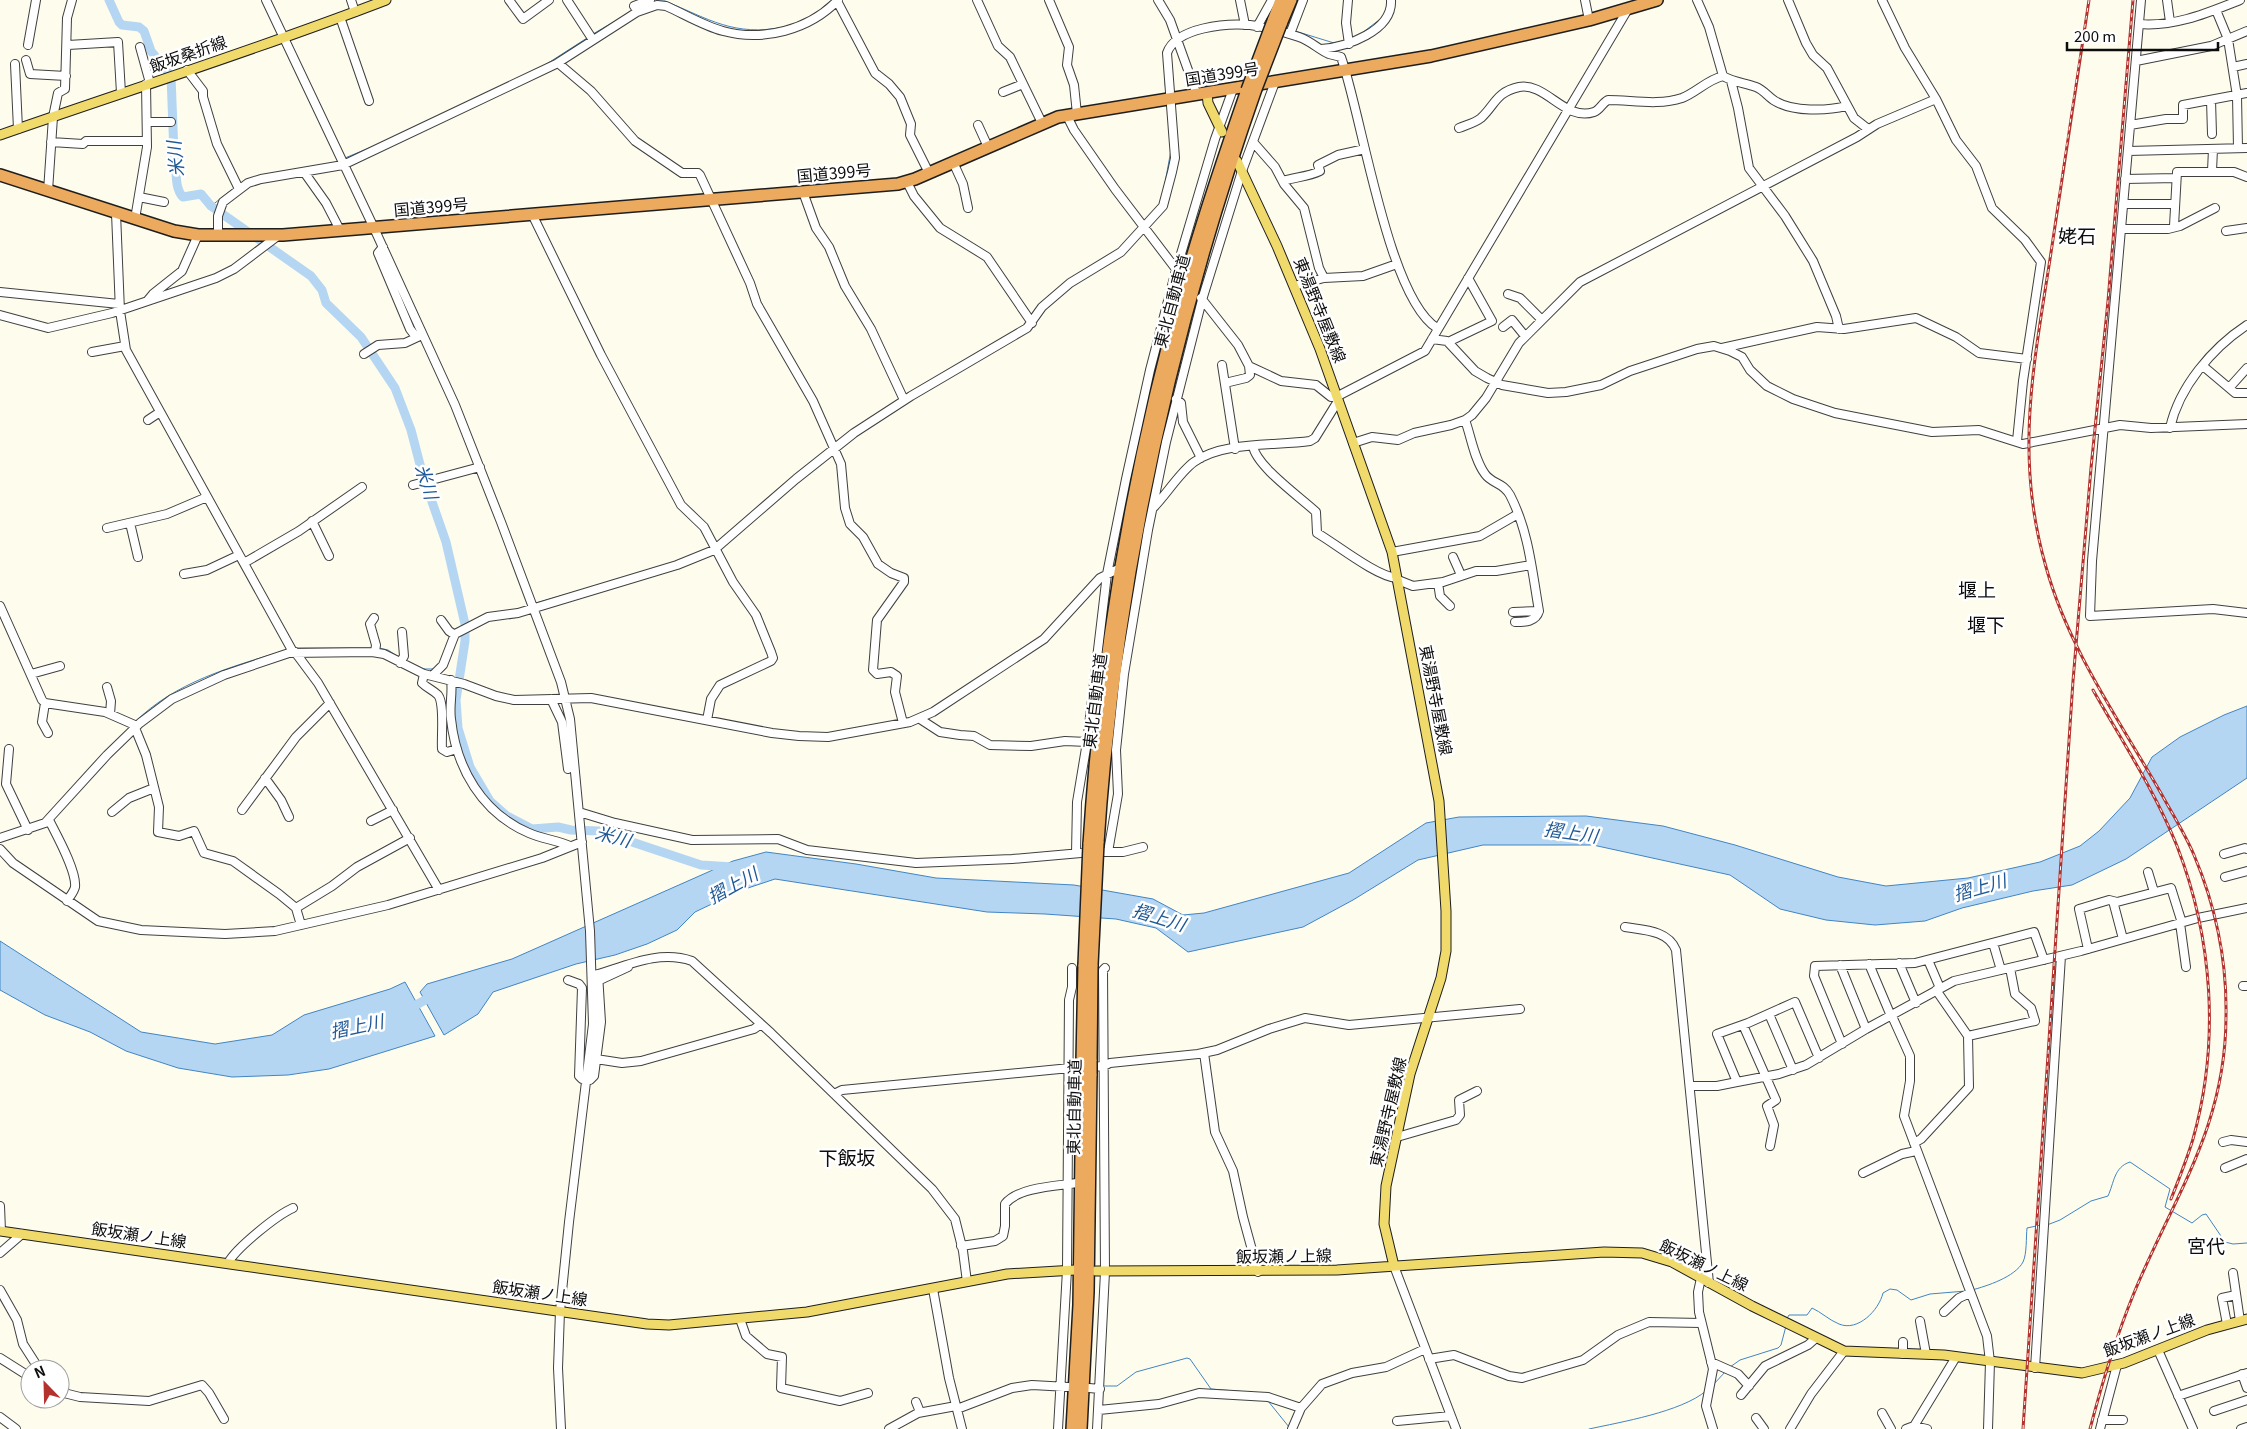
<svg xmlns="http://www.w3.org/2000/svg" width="2247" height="1429" font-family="Georgia,'Noto Sans JP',serif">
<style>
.water{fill:#b5d6f2;stroke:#4185c4}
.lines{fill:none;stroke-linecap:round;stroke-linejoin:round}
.stream{stroke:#4185c4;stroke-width:1}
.river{stroke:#b5d6f2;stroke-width:9}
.minor-casing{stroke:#404040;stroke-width:10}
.major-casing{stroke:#1e1e1e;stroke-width:11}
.highway-casing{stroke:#1e1e1e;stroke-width:14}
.minor{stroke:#fff;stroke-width:8}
.major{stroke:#f0da6b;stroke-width:9}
.highway{stroke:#ebaa5e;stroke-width:11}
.rail-casing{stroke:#b3322e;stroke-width:3}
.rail{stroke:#fff;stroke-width:1;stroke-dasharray:4;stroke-linecap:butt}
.highway-bridge-casing{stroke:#1e1e1e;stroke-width:14;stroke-linecap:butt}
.highway-bridge{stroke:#ebaa5e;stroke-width:11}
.labels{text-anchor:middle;stroke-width:5;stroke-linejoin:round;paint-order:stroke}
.street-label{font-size:16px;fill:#0d0d0d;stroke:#fff}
.water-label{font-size:18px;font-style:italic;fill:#1e5896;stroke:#fff}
.quarter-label{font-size:19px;fill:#0d0d0d;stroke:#fff}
</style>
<rect width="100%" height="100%" fill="#fefced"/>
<path class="water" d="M2247,706V778L2126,859L2072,885L2033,891L1962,908L1925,921L1875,925L1826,920L1780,909L1730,875L1593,845H1483L1418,860L1353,900L1303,927L1188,952L1156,928L1116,919L1045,914L987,912L775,879L739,891L695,912L677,930L647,944L615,955L576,964L493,992L478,1014L444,1035L420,992L427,984L512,959L733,861L766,852L856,864L936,878L1074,885L1153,899L1183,915L1204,913L1349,873L1426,823L1459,817L1586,816L1663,826L1735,845L1838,877L1886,886L1968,878L2040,862L2080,846L2099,831L2130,798L2152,757L2180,737L2224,715Z
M0,941L141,1032L215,1044L272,1035L304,1015L390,989L405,982L435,1036L329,1069L288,1075L232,1077L178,1068L126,1051L90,1032L45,1015L0,990Z"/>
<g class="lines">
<path class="stream" d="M657,1H665C709,19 734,37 784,27
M821,9L832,0
M1295,31L1334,43
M1362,33L1379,20
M593,34L624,16
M542,67L587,38
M1165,81L1166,95
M345,158L374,146
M1165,183L1171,150
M211,206L234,188
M926,383L979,352
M536,603L602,584
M456,629L471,622
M294,648H373
M379,648L388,650L400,658
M422,669H435
M135,722C175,682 231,667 283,651
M2047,1225L2060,1220L2091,1201L2108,1196C2114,1183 2114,1167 2130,1162L2170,1189L2165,1207L2192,1223L2202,1215L2206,1214L2225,1242L2233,1244L2247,1243
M1972,1290C1987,1286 2015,1277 2023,1262C2027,1254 2026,1237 2027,1228L2041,1225
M1786,1320L1789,1315H1807L1812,1308C1821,1312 1829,1320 1839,1324C1858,1332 1879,1310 1883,1293L1890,1289L1897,1290L1911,1300L1930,1294L1966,1291
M1730,1367L1740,1360L1778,1348L1781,1345L1786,1326
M1713,1385L1726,1371
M1104,1386H1117L1136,1372L1187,1358L1190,1359L1211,1389L1260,1393
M1268,1401L1289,1427
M1589,1429C1621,1422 1681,1412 1706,1391"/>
<path class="river" d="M109,0L119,22L122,25L139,27L144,31L151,51L171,76L174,154C178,167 173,187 183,197L201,194L211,206L311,276L322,290L326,303L361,337L395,388L411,430L423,476L446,542L465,624V641L456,700L458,728L470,767L490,801L507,816L532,829L558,827L571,830L599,831L701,865L733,867
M409,1009L434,995"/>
<defs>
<path id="minor" d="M266,0L374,228L455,405L501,522L561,682L570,719L590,931L593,1024L569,1222L560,1311L558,1368L561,1429
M351,0L355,12
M509,0L523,19L549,0
M567,0L593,40
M977,0L998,46L1010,57L1042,123
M1049,0L1069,47L1067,65L1074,85L1077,114
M1158,0L1170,20L1197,95
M1240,0L1245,25
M1348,0L1346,23L1349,44
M1585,0L1589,20
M1697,0L1709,27L1723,76
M1788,0L1806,43L1813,55L1827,68L1854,118L1868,129
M1882,0L1905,48L1936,99L1956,140L1976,166L1992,208L2025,240L2041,262L2023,381L2017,441
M2141,0L2092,561L2090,616L2213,609L2247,613
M2167,0L2170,22
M837,1L875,73L889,84L900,97L911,124L910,135L929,173
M634,6L650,0
M2216,10L2228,39L2237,96L2238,148
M340,17L369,101
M2139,24C2175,27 2207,13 2240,0
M1257,27L1272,0
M1290,34L1303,0
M28,45L36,0
M68,45L118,42L121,93
M140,47L150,83
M1321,49C1346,47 1393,31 1391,0
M26,60L30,74L66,76
M2136,61L2211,46L2247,31
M558,63L591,91L635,141L682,173H698L700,175L750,283L757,304L813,401L841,464L845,508L850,524L863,537L878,564L891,573L904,578V582L877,620L873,670L877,674L891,672L897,676L895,692L903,723
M15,64L18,129
M2233,67L2247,64
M187,70L203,91V97L217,144L239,189
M1731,81L1738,108L1749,168L1785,216L1813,261L1836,316L1839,329
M1003,92L1023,84
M2211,100L2212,134
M1067,116L1074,130L1115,189L1182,277
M147,122H171
M978,125L988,147
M2130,125L2166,119H2183V105L2247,93
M1459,128C1466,125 1475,123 1481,118C1495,105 1496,92 1519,87C1546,82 1565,122 1594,112C1600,110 1602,103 1608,100C1632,100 1658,106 1682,98C1697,92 1707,80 1723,76C1733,82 1745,83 1756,87C1764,90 1768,97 1775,101C1793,112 1827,111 1846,106
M51,142L83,144L86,141H147
M1253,142L1275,167L1284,184L1304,208L1319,268L1324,278
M2128,151L2247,148
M953,162L963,184L968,208
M2212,171L2213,149
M304,172L326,203L340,230
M2125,179L2176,178
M1283,181C1295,177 1308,177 1320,171L1318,165L1338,155L1365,149
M907,182L914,196L940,228L987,257L1032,323
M48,191L53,117L58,93L65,89L67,18L72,0
M803,192L816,228L829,247L845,286L871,329L904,400
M139,197L164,202
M2123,204H2175
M116,213L120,311L126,350L293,652
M532,214L601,355L681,505L704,527L733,582L756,615L771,652L773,658L771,661L720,685L711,699L707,720
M135,219L147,147L146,84
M2174,226L2177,172H2234L2247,177
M2121,229H2168L2180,226L2215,208
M2226,231L2247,228
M218,235V216L223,202L248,183L261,179L343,165L556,64L637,12L657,5L666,6C684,14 704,26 723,31C763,42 809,30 838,0
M383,247L378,253L410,329L416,337
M1294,286L1324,278L1363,276L1397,264
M0,292L119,304
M1508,294L1520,298L1541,319
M1201,298L1238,345L1249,366L1281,381L1316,385L1331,397H1336L1425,351L1628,9
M148,300L153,294L182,271L198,235
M0,315L48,328L112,313L216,278L234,269L279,235
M1503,327L1512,320L1525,336
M1432,339L1447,341L1475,371L1487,378L1502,385L1548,393L1566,392L1601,385L1630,371L1697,349L1714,346L1730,351L1742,357L1750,370L1767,386L1793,399L1835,413L1932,432L1979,430L2023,444L2120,425L2151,428L2247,424
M1448,342L1492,321L1468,278
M1722,348L1817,327L1844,329L1916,318L1956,337L1979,353L2027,359
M92,352L125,346
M364,354L378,345L405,343L420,336
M1222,365L1235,449
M2203,366L2235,393H2247
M1225,383L1246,378L1250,375L1249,366
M2230,387L2247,368
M1176,399L1181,403L1183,422L1201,458
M148,420L160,412
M1465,420C1471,436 1474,459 1485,474C1492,484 1503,482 1510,495C1529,532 1532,571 1539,611C1536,622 1525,622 1515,622
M2170,428C2179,387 2212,348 2247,325
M1353,443L1372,437L1398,440L1414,433L1451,425L1465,420L1472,415L1486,398L1519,343L1580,282L1857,137L1877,124L1936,99
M1253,446C1256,466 1300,497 1316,512L1317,533C1336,544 1377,577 1397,578
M413,485L480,467
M1153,508C1166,495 1180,472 1194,462C1223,441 1276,446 1310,441L1315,438L1338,401
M312,521L329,556
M130,523L138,557
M107,528L167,514L207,497
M1392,552L1480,536L1518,514
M1453,557L1461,575
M244,563L299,531L362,487
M184,574L207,570L239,555
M1398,580L1413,586L1443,582L1476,571H1496L1531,565
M1438,583L1440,596L1450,606
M0,606L42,700L45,703L105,712L137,726
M1513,612L1539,611
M374,618L370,624L376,645L375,652
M441,620L449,631L455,635
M295,652L318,683L439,890
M400,663L404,656L402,632
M31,674L60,666
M424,674L422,683C427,688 433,690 438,695C445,704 441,737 442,749L447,752L457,749
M432,676L443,665L455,634L488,617L518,613L677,565L714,550L796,479L854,433L911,396L1027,328L1042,307L1070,283L1121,252L1163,206L1172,172L1175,158L1167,53C1176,27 1227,23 1250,25C1266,27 1284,32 1299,37C1311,41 1319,50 1329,54C1333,55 1337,56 1341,57C1362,116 1388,298 1437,328
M451,680C453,693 449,706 451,719C456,768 482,813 529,833C542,839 557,840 570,846
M107,687L111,701L110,714
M551,699L562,722L568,769
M45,703L42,722L48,733
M920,719L940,732L960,735L974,736L990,745L1031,746L1065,741L1087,742
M135,728L146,755L159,807L158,832L179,836L194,831L204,853L233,861L279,894L296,908L301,925
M9,749L6,784L28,830
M265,778L281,800L289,817
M242,810L296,737L330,703
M112,812L129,798L154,788
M579,812L615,823L692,840L778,839L807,850L916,863L1012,859L1081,853
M49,820C56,834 77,871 75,887C74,892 70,896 67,901
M371,821L393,810
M0,838L45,823L107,755L140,723L172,699L224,675L289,653L372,652L384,654L424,674L464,684L496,696L514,700L591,698L772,733L799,736L828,737L910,722L933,712L1044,639L1100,578L1116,570
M0,849L13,863L98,921L141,930L225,934L275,931L388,905L542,858L582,842
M1103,852H1123L1143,847
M1108,852L1118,794L1116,750L1124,674L1148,530L1166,442L1202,300L1242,171L1275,82
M1076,853L1077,802L1087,742L1107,574L1126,479L1150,370L1175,274L1215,139L1233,89
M2224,854L2245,848L2247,849
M2148,872L2154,892
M2225,877L2247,871
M2113,901L2123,939
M296,908L332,886L357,867L410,838
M2180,923L2186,967
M1625,927C1643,930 1668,930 1676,950L1709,1283
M1993,943L2001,970
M2088,949L2079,909L2109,900L2117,902L2171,888L2182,923
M1928,960L1940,988
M1899,963L1916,1003
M1869,964L1891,1016
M1840,965L1866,1029
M592,976C624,967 658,949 692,961L771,1033L932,1189L955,1219L963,1251L967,1282
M602,979L628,967
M568,980L579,984L582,988L579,1076L582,1079L590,1080L594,1076L601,1022L598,974
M2243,986H2247
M1936,990L1968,1036
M1769,1014L1793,1070
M1892,1016L1910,1056V1081L1904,1116L1987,1336L1990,1362L1988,1429
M1743,1025L1776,1100L1767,1106L1774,1125L1770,1146
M1842,1044L1814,976L1815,966L1915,963L2034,932L2044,960
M1204,1053L1215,1132L1233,1171L1243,1217L1258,1272
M596,1059L622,1063L641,1061L754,1029L761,1024
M1737,1082L1717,1034L1748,1023L1795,1002L1819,1058
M1690,1086H1717L1737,1082L1779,1074L1806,1065L1866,1029L1954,981L2081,951L2198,918L2247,908
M834,1094L842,1090L1070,1068L1104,1066L1110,1063L1198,1054L1217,1050L1269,1029L1305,1018L1349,1025L1520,1009
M1397,1137L1456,1120L1460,1115L1459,1100L1477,1091
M2223,1142L2231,1140L2247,1142
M1914,1143L1921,1139L1969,1087L1968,1036L2035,1021L2031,1008L2015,994L2010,968
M2225,1168L2247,1159
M1863,1173L1902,1154L1916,1151
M0,1206L1,1231
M961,1246L995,1241L1003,1236L1005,1226V1204C1018,1187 1058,1186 1077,1183
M0,1253L22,1234
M228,1263C236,1248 277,1215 293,1208
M1394,1266L1456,1429
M2233,1273L2240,1321
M1701,1278L1698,1292L1699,1312L1713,1369L1706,1406L1713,1429
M933,1289L949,1378L962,1429
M0,1290L17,1320L23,1344L39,1369
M1944,1312L1959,1298L1970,1293
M740,1319L746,1336L767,1354L782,1357L781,1388L840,1401L868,1393
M1920,1321L1926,1354
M2227,1324L2222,1298L2236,1295
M1903,1342V1354
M2158,1350L2193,1429
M0,1358L30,1377
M1429,1359L1454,1355L1509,1376L1522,1378L1583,1360L1618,1335L1649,1322L1701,1323
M1711,1362L1738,1374L1749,1386
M2035,1368L2061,956
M2242,1374L2247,1388
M1089,1388L1100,1389
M60,1392L80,1397L149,1401L202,1385L209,1393L224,1419
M1741,1395L1765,1366L1808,1345L1816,1338
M2178,1396L2247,1373
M916,1402L920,1412
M957,1409L1012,1388L1032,1385L1068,1387
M1099,1410L1159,1404L1199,1393L1268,1397L1301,1408
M2214,1411L2247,1400
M1882,1413L1891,1429
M0,1417L16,1429
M1756,1418L1764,1429
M2102,1420H2123
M1397,1421L1451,1416
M1914,1426L1956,1357
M889,1429L918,1413L956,1406
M1058,1429L1067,1270L1069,1000L1072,987V968
M1097,1429L1105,1272L1103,970L1105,968
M1292,1429L1301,1408L1322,1384L1352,1373L1386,1367L1425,1349
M1790,1429L1811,1394L1844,1351
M1906,1429L1914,1426L1927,1429
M2100,1429L2117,1365
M2241,1429L2247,1427"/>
<path id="major" d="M1207,93L1208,103L1222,132
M0,135C129,90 259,49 386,0
M1237,161L1277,246L1320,349L1392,552L1439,801L1446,911V951L1441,978L1410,1074L1386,1186L1384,1224L1394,1266
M0,1231L647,1324L669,1325L807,1312L1007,1274L1075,1270
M1096,1271L1337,1270L1604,1252L1642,1253L1672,1262L1752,1306L1844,1351L1944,1355L2082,1373L2124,1363L2207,1330L2247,1319"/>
<path id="highway" d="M1273,21L1281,0
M1281,24L1291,0
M0,175L174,231L198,235H283L898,184L915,179L1058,117L1431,56L1589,20L1657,0
M1098,843C1115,584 1170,334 1256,89
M1089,844C1101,654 1133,465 1185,282C1203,217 1225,153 1247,90
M1082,1061L1084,965
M1091,1061L1092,965
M1072,1429L1079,1305L1082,1075
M1081,1429L1088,1292L1091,1074"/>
</defs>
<use href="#minor" class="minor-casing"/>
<use href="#major" class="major-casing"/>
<use href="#highway" class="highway-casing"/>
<use href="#minor" class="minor"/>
<use href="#major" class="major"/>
<use href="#highway" class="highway"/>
<defs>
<path id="rail" d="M2089,0C2076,82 2064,164 2052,246C2035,360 2013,453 2046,567C2069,650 2120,721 2162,795C2173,815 2185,834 2194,855C2216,907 2227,960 2226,1016C2226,1127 2174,1196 2134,1293C2116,1337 2102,1383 2090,1429
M2093,690C2122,741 2155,791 2177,846C2213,939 2220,1043 2193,1139C2187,1159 2179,1179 2171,1199
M2023,1429L2073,681L2091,468L2108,301L2133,0"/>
</defs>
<use href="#rail" class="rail-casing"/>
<use href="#rail" class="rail"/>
<defs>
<path id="highway-bridge" d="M1256,89L1281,24
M1247,90L1273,21
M1084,965L1089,844
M1092,965L1098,843
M1091,1074V1061
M1082,1075V1061"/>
</defs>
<use href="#highway-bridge" class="highway-bridge-casing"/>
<use href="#highway-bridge" class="highway-bridge"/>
</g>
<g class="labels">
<g class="street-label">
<text transform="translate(188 54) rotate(-19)" y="6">飯坂桑折線</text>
<text transform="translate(1222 74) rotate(-9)" y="6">国道399号</text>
<text transform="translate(834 173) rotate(-5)" y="6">国道399号</text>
<text transform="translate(431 207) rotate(-5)" y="6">国道399号</text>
<text transform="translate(1172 301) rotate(-75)" y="6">東北自動車道</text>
<text transform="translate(1320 310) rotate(68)" y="6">東湯野寺屋敷線</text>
<text transform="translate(1436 700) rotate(79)" y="6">東湯野寺屋敷線</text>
<text transform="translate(1095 701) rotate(-83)" y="6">東北自動車道</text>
<text transform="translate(1074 1107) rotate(-89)" y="6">東北自動車道</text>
<text transform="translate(1388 1112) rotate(-77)" y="6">東湯野寺屋敷線</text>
<text transform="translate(139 1235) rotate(8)" y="6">飯坂瀬ノ上線</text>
<text transform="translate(1284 1256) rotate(-1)" y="6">飯坂瀬ノ上線</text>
<text transform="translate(1704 1265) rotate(26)" y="6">飯坂瀬ノ上線</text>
<text transform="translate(540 1293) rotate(8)" y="6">飯坂瀬ノ上線</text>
<text transform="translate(2149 1335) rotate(-20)" y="6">飯坂瀬ノ上線</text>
</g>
<g class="water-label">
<text transform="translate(176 159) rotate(-96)" y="6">米川</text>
<text transform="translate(426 482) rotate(72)" y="6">米川</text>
<text transform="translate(1571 833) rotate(8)" y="6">摺上川</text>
<text transform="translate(613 837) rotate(15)" y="6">米川</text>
<text transform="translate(733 886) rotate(-29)" y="6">摺上川</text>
<text transform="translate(1980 888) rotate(-16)" y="6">摺上川</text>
<text transform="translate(1159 918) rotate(17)" y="6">摺上川</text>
<text transform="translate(357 1027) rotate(-12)" y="6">摺上川</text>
</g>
<g class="quarter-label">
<text x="2077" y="243">姥石</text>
<text x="1977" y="597">堰上</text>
<text x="1986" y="632">堰下</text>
<text x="847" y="1165">下飯坂</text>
<text x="2206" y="1253">宮代</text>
</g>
</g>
<g transform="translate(45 1384) rotate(337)"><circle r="24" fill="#ffffff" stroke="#9e9e9e"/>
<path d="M0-4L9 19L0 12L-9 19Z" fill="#b3322e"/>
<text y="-8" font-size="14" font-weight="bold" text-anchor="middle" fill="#0d0d0d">N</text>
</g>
<path d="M2067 42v8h151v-8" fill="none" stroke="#0d0d0d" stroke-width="2.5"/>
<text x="2074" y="42" font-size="15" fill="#0d0d0d" stroke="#ffffff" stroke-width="4" paint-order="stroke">200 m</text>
</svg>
